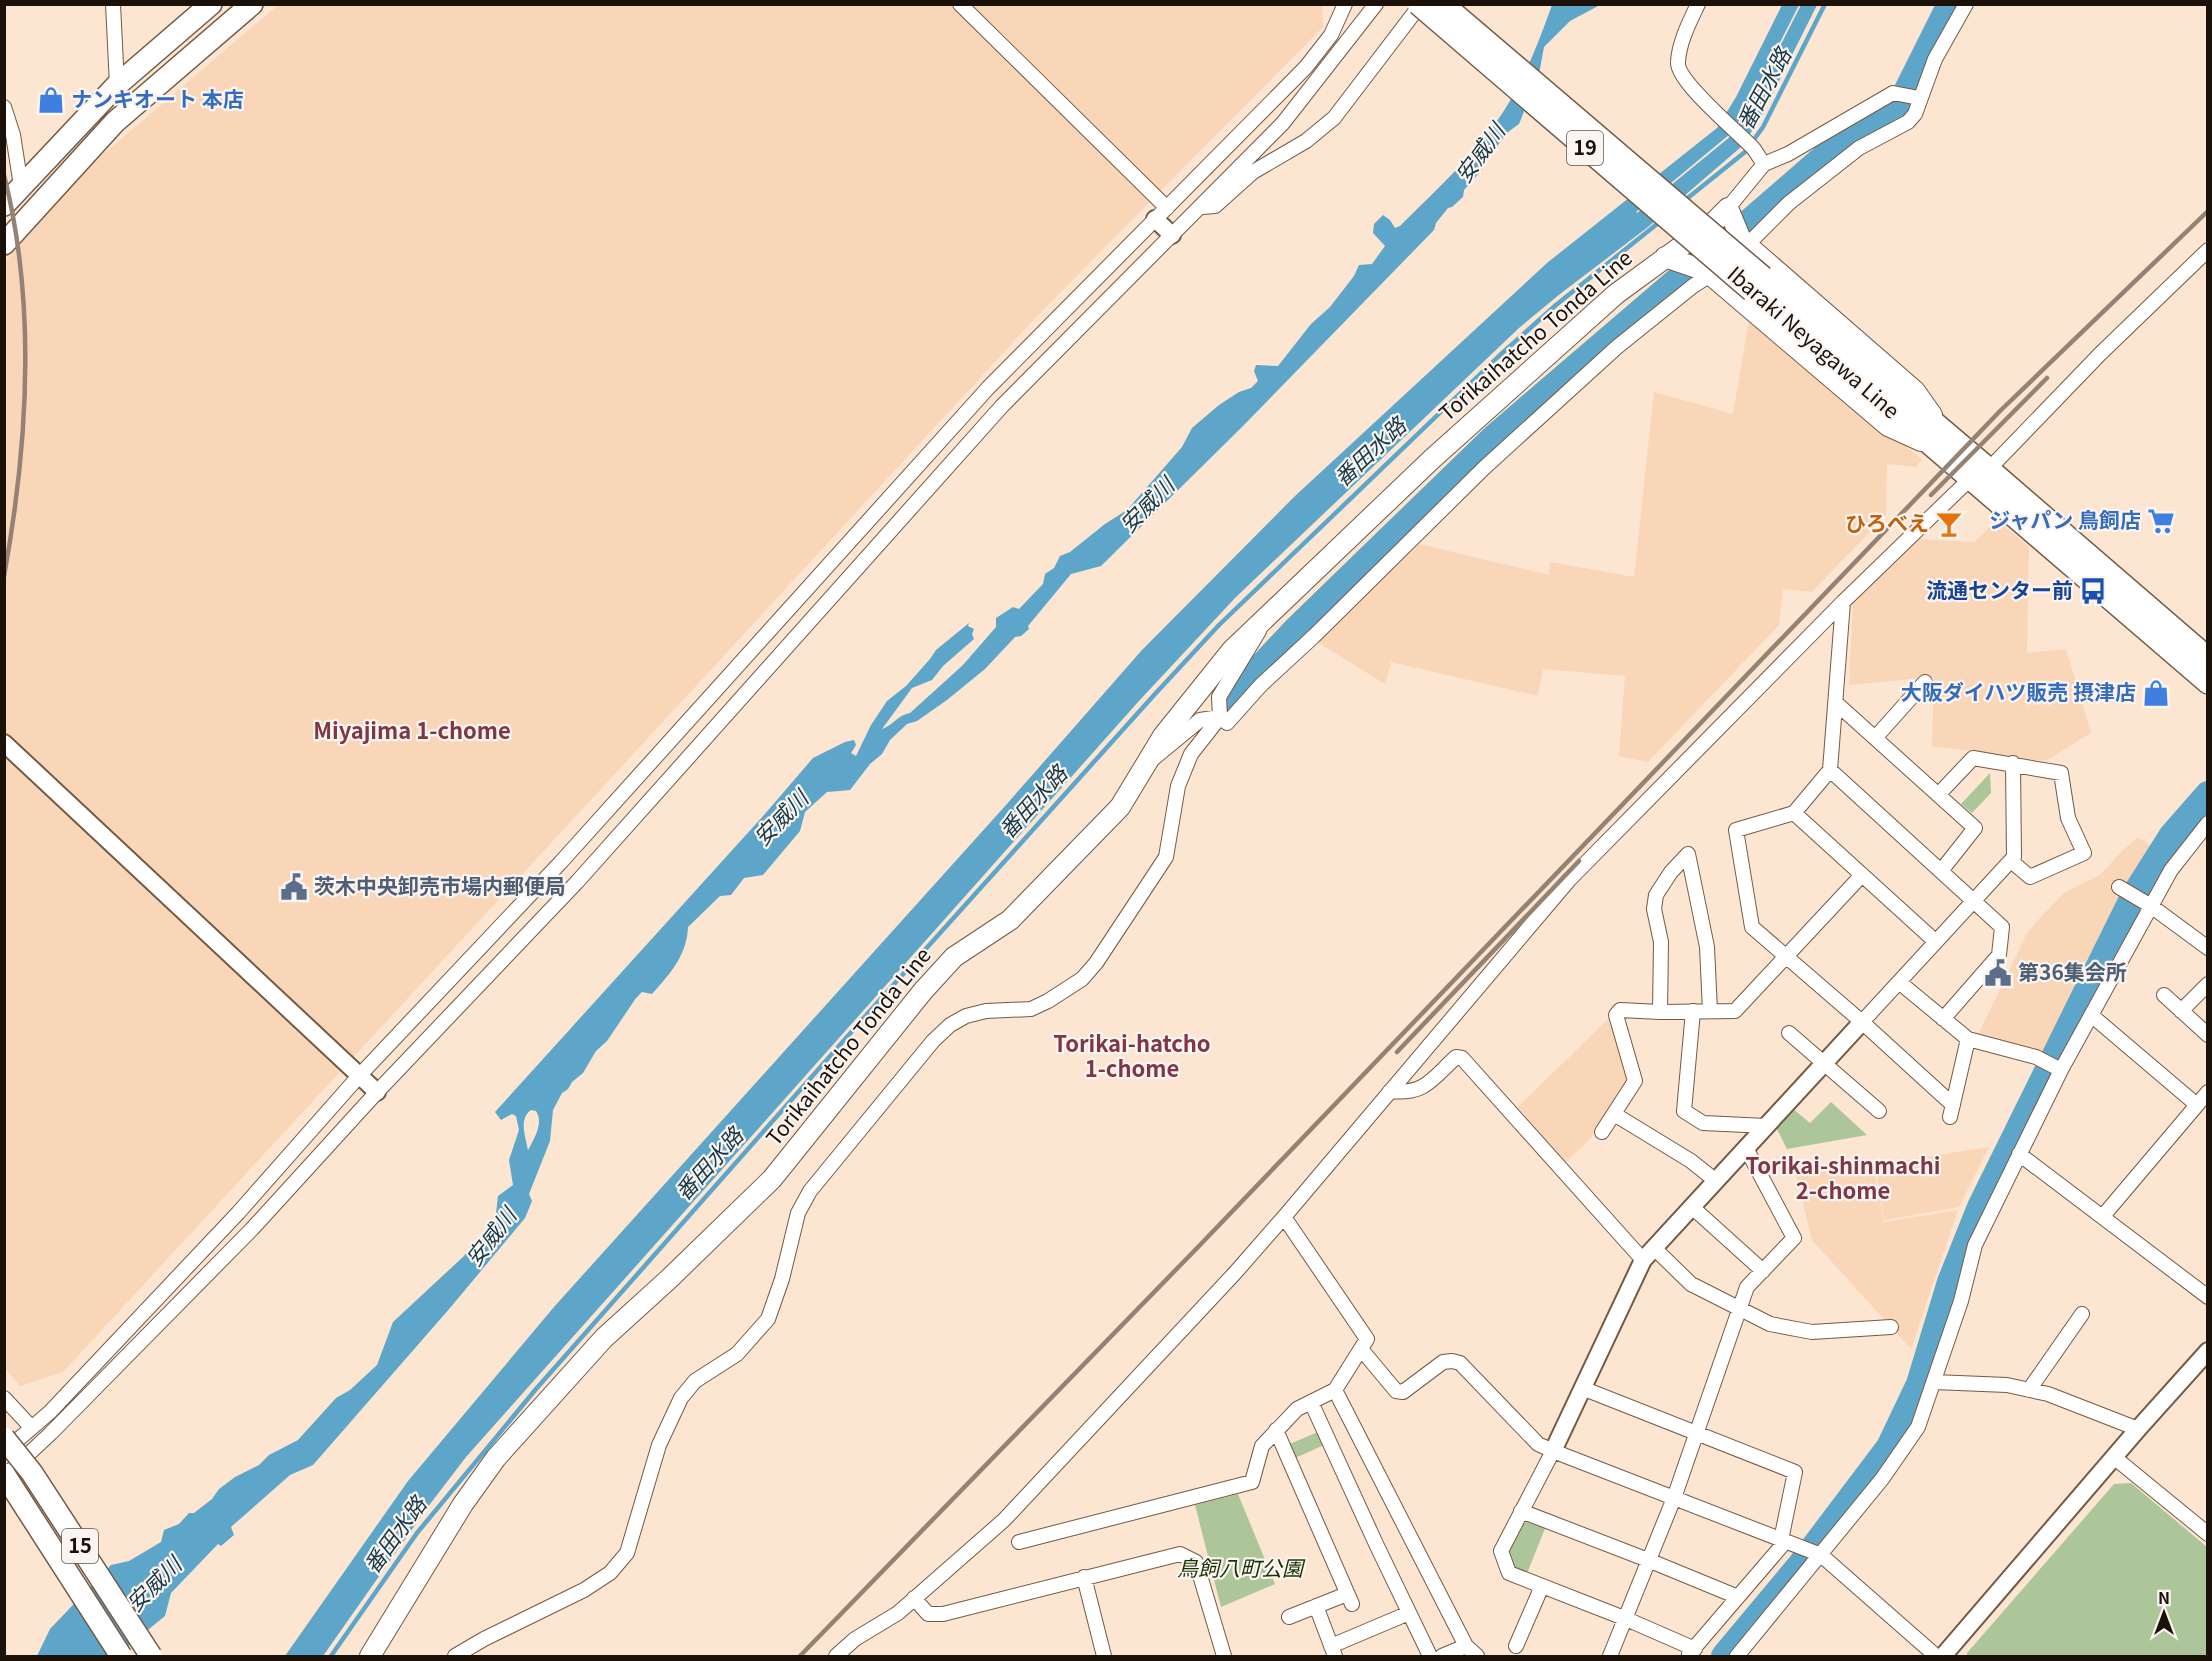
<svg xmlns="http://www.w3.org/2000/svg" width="2212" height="1661" font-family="Georgia,'Noto Sans JP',serif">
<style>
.built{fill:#fad6b9}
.green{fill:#acc699}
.water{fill:#5da6c9;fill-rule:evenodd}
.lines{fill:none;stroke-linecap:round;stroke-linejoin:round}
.stream{stroke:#5da6c9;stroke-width:4.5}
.river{stroke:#5da6c9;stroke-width:26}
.minor-casing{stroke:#735a45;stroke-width:16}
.tertiary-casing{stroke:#735a45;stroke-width:20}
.secondary-casing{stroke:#735a45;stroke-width:22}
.primary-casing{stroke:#735a45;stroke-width:24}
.minor{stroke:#fff;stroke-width:14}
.tertiary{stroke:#fff;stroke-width:16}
.secondary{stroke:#fff;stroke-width:20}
.primary{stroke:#fff;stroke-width:21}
.rail{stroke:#948375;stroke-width:4.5}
.primary-bridge-casing{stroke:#735a45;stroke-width:24;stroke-linecap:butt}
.primary-bridge{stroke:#fff;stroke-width:21}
.labels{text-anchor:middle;stroke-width:4.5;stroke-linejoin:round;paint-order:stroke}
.shield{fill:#fbf5f1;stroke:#5e554f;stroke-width:1.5}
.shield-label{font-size:20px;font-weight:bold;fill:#1b1109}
.shop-label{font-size:21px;font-weight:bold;fill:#366cbe;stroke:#fbf5f1;text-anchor:end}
.street-label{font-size:21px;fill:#1b1109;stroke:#fbf5f1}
.food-label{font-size:21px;font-weight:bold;fill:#c56008;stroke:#fbf5f1;text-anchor:end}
.transit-label{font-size:21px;font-weight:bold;fill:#164399;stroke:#fbf5f1;text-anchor:end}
.service-label{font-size:21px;font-weight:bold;fill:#4e5e75;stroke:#fbf5f1;text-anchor:start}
.park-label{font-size:21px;font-style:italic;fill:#1b3004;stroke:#fbf5f1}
.water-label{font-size:22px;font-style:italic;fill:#173948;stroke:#fbf5f1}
.neighbourhood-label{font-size:22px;font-weight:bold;fill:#7e3746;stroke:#fbf5f1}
</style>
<rect width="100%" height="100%" fill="#fce5d1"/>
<path class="built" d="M278,5H1322L1323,27L1040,313L63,1372L20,1386L5,1368V263L23,236L86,169Z
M1749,320L1922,459L1916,467L1887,464L1886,515L1812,592L1783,589L1779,625L1648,762L1619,756L1625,676L1543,669L1538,696L1391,662L1385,684L1317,642L1420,544L1549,575L1550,562L1634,577L1654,392L1733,414Z
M1997,520L2029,547L2027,653L2066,649L2091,733L2046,761L1932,746L1934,677L1849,685L1853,600L1917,539L1974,542Z
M2138,837L2151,846L2043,1053L1978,1035L2027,933L2038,920L2064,893L2100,875L2121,852Z
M1611,1016L1630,1080L1589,1140L1565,1163L1518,1107Z
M1989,1147L1959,1207L1884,1220L1875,1165Z
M1873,1165L1884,1222L1958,1210L1911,1349L1812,1240L1796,1175Z"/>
<path class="green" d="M1990,773L1991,793L1972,813L1961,804Z
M1831,1102L1867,1135L1787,1149L1776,1127L1792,1108L1810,1123Z
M1318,1432L1324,1445L1293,1459L1287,1445Z
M2131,1483L2207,1547V1656H1967V1653L2114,1484Z
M1238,1494L1275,1584L1221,1607L1195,1505Z
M1531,1520L1546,1526L1526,1576L1515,1572L1507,1554L1523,1524Z"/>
<path class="water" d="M1552,5H1600L1570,21L1544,47L1539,74L1519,124L1508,132L1484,163L1481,171L1464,190L1463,197L1452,207L1448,208L1436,223L1434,230L1243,426L1101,566L1071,574L1028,626L1029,629L1021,636L1015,637L985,669L947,700L917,721L907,724L890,740L882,754L870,764L850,790L827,792L805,812L800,831L763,875L744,878L731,895L720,896L688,927C687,955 670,974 652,994L642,992L636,998L607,1041L596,1051L583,1073L572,1082L568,1089L562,1093L553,1110L550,1141L529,1194L532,1201L525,1218L450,1308L313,1465L290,1475L231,1527L234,1535L221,1546L218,1544L171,1593L165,1616L116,1656H37L50,1629L111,1565L129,1561L161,1542L164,1530L179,1524L189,1513H194L212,1499L219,1489L235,1477L259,1465L269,1455L298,1440L336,1398L350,1390L377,1365L393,1322L464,1256L473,1243L487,1233L495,1222L498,1196L513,1185L509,1160L519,1130L516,1116L512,1114L501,1120L495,1112L514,1091L764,815L813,758L845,742L854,740L856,745L851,753L856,756L871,725L887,701L906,686L930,659L936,650L969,623L968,626L974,629L972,634L974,639L943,666L932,680L912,688L882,729C894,725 896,716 910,713L963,665L996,627V618L1013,607L1019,609L1043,584L1045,574L1054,568L1060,556L1070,552L1105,524L1127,510L1182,447L1192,428L1219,405L1239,392L1251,388L1258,381L1254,371L1256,365L1278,366L1311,324L1330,307L1354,276L1359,265L1372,264L1385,246L1373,233L1374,224L1383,215L1390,220L1395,228L1400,226C1436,190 1477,153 1505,109C1526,76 1539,41 1552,5ZM531,1110L536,1111C544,1123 534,1139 528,1150C526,1138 518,1119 531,1110Z
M1782,5H1799L1744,113L1730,134L1636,212L1637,213L1731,136L1746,113L1801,5H1817L1760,119L1741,147L1648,227L1560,294L1519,328L1235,598L1138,702L466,1457L427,1508L323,1656H285L408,1481L554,1307L1006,805L1142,650L1295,496L1547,263L1717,128L1736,97Z"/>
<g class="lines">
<path class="stream" d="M1684,201L1745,152L1763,127L1825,4
M331,1656L417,1533L536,1389L869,1012L1155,694L1219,625L1499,356L1556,305L1662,220"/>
<path class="river" d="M1227,703L1295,630L1493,438L1730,235L1751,220L1826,155L1881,120L1901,102L1950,4
M1724,1656L1800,1565L1889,1447L1919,1384L1950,1282L1980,1207L2134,895L2172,835L2208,794"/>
<defs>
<path id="minor" d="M113,4L117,85
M960,4L1167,208
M1698,4C1690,21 1679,42 1678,62C1676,81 1738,132 1753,148C1757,153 1760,159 1764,164L1728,208
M4,107L13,135L21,186
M1764,164L1788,154L1893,93L1919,98
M1202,207L1215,206L1253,172L1306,141L1334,118L1421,4
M1742,250L1789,203L1859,148L1908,122L1915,114L1935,59L1966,4
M1989,469L2101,353L2208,250
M1843,602L1830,770L1794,813L1736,830L1752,927L1862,1022L1953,1105
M1836,703L1975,828L1941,871
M1875,738L1925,682
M1154,758L1200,720L1220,717L1227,723L1261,685L1314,636L1484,468L1617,347L1693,286L1715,272
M1830,770L2002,927L1999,955L1943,1019
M1938,795L1973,758L2061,773L2068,818L2084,853L2030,877L2011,861
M1794,813L1936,942
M1688,854L1707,947L1710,1011
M2119,887L2151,906L2208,948
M1899,982L1968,1039L2036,1057L2061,1070
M2164,995L2208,1035
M1693,1011L1684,1111L1703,1123L1767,1126
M2181,1011L2208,984
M1660,1012L1661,942L1654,909L1656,895L1671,872L1688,854
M2091,1015L2197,1105
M1862,1022L2014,857L2013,763
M1789,1033L1879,1111
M1390,1091C1425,1095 1432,1079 1456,1057L1462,1058L1643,1260
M1614,1114L1691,1161L1716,1181
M1950,1117L1968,1039
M1602,1132L1635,1081L1616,1015L1620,1010L1660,1012L1735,1011L1862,875
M2019,1154L2208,1297
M1692,1207L1763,1271
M2103,1216L2208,1092
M1654,1248L1691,1284L1770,1324L1812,1332L1891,1327
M1361,1349L1396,1391L1403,1392L1443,1362L1452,1361L1460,1363L1538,1444L1553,1451L1821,1555L1936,1656
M1934,1382L2007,1385L2048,1394L2138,1429
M1582,1388L1795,1472L1781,1540
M1335,1390L1466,1646L1477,1656
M2029,1390L2082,1314
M4,1398L31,1427
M1311,1402L1377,1546L1430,1656
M1276,1430L1352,1604
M6,1450L50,1412L238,1213L359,1076L561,862L988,388L1306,67L1331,35L1345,4
M1553,1451L1501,1551L1509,1573L1624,1618L1695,1649
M2115,1458L2208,1534
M4,1477L51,1433L252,1229L377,1092L577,882L1002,406L1283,123L1376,4
M1521,1511L1648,1560L1738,1597
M1019,1542L1252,1482L1262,1446L1297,1409L1335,1390L1367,1339L1284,1217
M1084,1577L1104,1656
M914,1598L928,1614H943L1180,1554L1196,1562L1224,1656
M1316,1606L1335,1656
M1289,1617L1347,1594
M1331,1646L1409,1613
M1516,1646L1542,1586
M1689,1654L1785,1542
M455,1656L484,1639L584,1590L610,1573L627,1553L659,1445L681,1398L695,1381L737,1354L768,1319L782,1279L798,1213L810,1191L933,1041L950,1025L966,1016L986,1011L1031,1009L1048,1001L1082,979L1096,963L1166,857L1178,786L1191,754L1220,717L1219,697L1259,631
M836,1656L855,1639L898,1613L1004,1520L1234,1274L1284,1217L1569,880L1843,602L1971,478
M1442,1656L1466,1646
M1610,1656L1674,1498L1747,1287L1794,1238L1746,1148
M1737,1656L1882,1479L1918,1427L1961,1301L1975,1245L2061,1070L2171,870L2208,823"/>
<path id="tertiary" d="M1155,219L1172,235
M4,743L377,1092
M1553,1451L1643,1260L1862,1022
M1943,1656L2138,1429L2208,1351"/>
<path id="secondary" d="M1665,257L1706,271L1888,426L1921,441
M370,1656L463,1504L496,1458L604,1338L670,1278L772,1179L923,991L954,957L1010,920L1120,807L1163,736L1232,650L1432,459L1616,294L1713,223L1728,208L1740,237L1747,245L1915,391L1932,415"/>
<path id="primary" d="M4,205L117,85L211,4
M4,244L115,122L252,4
M1763,277L1989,469L2208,658
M1752,291L2208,683"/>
</defs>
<use href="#minor" class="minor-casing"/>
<use href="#tertiary" class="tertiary-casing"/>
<use href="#secondary" class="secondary-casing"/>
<use href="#primary" class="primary-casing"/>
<use href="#minor" class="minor"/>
<use href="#tertiary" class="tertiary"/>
<use href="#secondary" class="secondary"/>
<use href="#primary" class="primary"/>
<path class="rail" d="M4,175C37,305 28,445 4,576
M1931,495L2047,378
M1397,1052L1579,861
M800,1656L1199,1246L2000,411L2208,211"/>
<defs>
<path id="primary-bridge" d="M1418,4L1752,291
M1443,4L1763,277
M4,1438L32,1473L151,1656
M4,1474L121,1656"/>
</defs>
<use href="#primary-bridge" class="primary-bridge-casing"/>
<use href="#primary-bridge" class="primary-bridge"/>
</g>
<defs>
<symbol id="shop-bare" viewBox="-9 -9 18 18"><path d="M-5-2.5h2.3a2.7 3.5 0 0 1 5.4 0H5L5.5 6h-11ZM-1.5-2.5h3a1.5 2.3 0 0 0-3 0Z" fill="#3f7fe0" stroke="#fbf5f1" stroke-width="2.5" paint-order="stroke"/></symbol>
<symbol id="supermarket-bare" viewBox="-9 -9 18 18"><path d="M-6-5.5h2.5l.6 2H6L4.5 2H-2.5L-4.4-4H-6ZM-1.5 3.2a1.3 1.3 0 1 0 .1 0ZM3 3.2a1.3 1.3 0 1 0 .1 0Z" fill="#3f7fe0" stroke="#fbf5f1" stroke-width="2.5" paint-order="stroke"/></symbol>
<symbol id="bar-bare" viewBox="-9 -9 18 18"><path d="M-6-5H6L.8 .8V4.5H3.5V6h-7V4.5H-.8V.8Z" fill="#e8710a" stroke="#fbf5f1" stroke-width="2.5" paint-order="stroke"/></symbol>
<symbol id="bus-bare" viewBox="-9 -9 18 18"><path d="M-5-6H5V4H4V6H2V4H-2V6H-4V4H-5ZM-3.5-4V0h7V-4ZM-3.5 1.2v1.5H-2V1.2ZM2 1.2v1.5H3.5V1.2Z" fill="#1a4fb4" stroke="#fbf5f1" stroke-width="2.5" paint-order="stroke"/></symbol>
<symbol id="civic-bare" viewBox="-9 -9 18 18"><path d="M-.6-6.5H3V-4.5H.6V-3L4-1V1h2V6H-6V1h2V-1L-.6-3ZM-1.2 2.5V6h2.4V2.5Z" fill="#5c6f8a" stroke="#fbf5f1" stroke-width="2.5" paint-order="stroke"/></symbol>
</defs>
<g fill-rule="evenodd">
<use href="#shop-bare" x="32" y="81" width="38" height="38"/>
<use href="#supermarket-bare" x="2142" y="502" width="38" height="38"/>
<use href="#bar-bare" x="1930" y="505" width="38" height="38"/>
<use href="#bus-bare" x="2074" y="572" width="38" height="38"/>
<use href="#shop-bare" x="2137" y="674" width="38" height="38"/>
<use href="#civic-bare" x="275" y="868" width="38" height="38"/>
<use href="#civic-bare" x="1979" y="954" width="38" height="38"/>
</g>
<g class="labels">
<g class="shield">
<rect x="1567" y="131" width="36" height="34" rx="4.5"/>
<rect x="62" y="1529" width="36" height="34" rx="4.5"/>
</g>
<g class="shield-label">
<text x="1585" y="155">19</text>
<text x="80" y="1553">15</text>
</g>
<g class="shop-label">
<text x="71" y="107" text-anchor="start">ナンキオート 本店</text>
<text x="2141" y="528">ジャパン 鳥飼店</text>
<text x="2136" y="700">大阪ダイハツ販売 摂津店</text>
</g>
<g class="street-label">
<text transform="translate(1536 336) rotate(-41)" y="7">Torikaihatcho Tonda Line</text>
<text transform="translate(1813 343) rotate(41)" y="7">Ibaraki Neyagawa Line</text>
<text transform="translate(849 1047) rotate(-51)" y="7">Torikaihatcho Tonda Line</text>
</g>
<g class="food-label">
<text x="1929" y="531">ひろべえ</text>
</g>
<g class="transit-label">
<text x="2073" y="598">流通センター前</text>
</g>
<g class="service-label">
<text x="314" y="894">茨木中央卸売市場内郵便局</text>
<text x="2018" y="980">第36集会所</text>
</g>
<g class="park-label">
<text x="1240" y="1576">鳥飼八町公園</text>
</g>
<g class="water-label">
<text transform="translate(1764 89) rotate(-62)" y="8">番田水路</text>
<text transform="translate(1480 153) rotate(-54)" y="8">安威川</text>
<text transform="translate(1370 452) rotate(-43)" y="8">番田水路</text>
<text transform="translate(1147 505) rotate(-46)" y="8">安威川</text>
<text transform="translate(1033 802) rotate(-48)" y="8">番田水路</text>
<text transform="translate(781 818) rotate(-46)" y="8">安威川</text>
<text transform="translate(709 1164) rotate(-48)" y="8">番田水路</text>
<text transform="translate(491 1237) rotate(-52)" y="8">安威川</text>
<text transform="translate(395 1535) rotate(-54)" y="8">番田水路</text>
<text transform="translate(154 1584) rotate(-45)" y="8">安威川</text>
</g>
<g class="neighbourhood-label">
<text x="412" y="739">Miyajima 1-chome</text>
<text x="1132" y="1052">Torikai-hatcho<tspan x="1132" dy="25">1-chome</tspan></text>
<text x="1843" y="1174">Torikai-shinmachi<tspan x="1843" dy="25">2-chome</tspan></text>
</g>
</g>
<rect width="2212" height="1661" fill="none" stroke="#1b1109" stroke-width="12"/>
<g transform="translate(2164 1613)" stroke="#fbf5f1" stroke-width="4.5" paint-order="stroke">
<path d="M0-4.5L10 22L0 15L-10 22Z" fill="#1b1109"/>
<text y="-9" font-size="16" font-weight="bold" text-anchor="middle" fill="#1b1109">N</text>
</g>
</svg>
